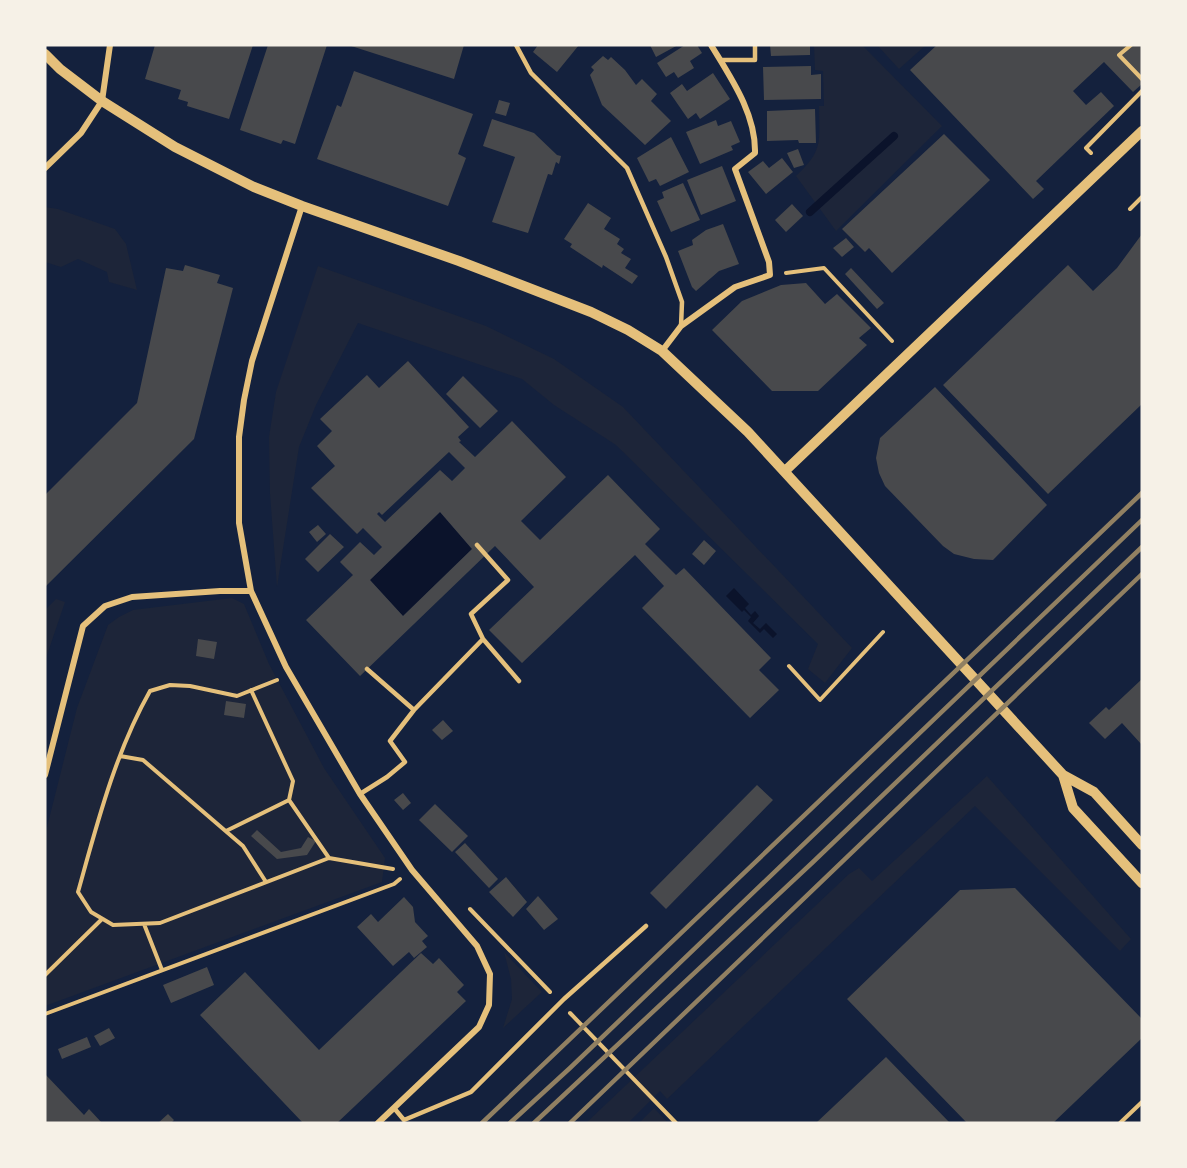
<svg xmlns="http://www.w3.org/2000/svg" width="1187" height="1168" font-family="'Noto Sans',sans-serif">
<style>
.green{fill:#1d2539}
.water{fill:#0b132b}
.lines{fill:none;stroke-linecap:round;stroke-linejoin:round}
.stream{stroke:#0b132b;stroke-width:8}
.building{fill:#48494c;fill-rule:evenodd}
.path{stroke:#e5c07b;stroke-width:4}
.service{stroke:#e5c07b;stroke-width:4.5}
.minor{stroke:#e5c07b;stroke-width:6}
.tertiary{stroke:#e5c07b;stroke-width:10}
.rail{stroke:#918062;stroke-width:4.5}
</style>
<rect width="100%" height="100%" fill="#14213d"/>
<path class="green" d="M814,45H862L942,126L836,231L796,176C824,150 819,141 819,106H824L823,71L815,70Z
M877,45H926L899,69Z
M45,207L58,209L115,229L126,244L137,290L109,282L107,272L78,259L61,267L45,262Z
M318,266L486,326L554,359L623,407L852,648L825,683L808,669L818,644L616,445L554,405L522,379L358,323L316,405L299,447L277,587L270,494L269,437L276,392Z
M232,598L244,604L269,664L324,768L385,858L382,882L45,1006V835L77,708L108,625L119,617L133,610Z
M56,599L65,602L45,661V610Z
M987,776L1131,939L1120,951L975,806L667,1099L660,1091L628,1123H586L849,874L859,868L872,881Z
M504,952L542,992L503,1028L512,999L511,979Z
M654,1108L668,1123H639Z"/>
<path class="water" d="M440,512L472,549L403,616L370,580Z
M734,588L749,604L745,608L751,615L755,611L759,616L753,623L760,629L766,623L777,634L773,638L764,629L760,633L748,621L751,617L744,610L742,612L726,596Z"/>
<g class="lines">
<path class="stream" d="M810,212L894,136"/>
</g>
<path class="building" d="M155,45H253L229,119L187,106L188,102L178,99L181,90L145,79Z
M268,45H327L295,144L283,140L281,144L240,130Z
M348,45H464L454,79Z
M538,45H579L557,72L533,52Z
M650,45H678L656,57Z
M685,45H697L702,53L690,61L694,68L678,78L674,72L666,77L657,63Z
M770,45H810V55L771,56Z
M937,45H1142V84L1133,92L1104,62L1073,91L1086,105L1101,92L1114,106L1036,181L1044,189L1033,199L910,70Z
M603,56L608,60L611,57L625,70L636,85L642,79L657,94L651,101L671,121L645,145L602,105L590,75L594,70L591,67Z
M811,66V75L821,74V99L764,100L763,67Z
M354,71L473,114L458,154L466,158L448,206L317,159L337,105L341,107Z
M713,73L730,99L700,119L696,113L688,119L670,93L682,84L687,91Z
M499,100L510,103L506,116L495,113Z
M815,109L816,143H799L798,140L767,141V111Z
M492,119L534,133L557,155L561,156L559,164L556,162L552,175L548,174L528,233L492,222L515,157L483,146Z
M716,120L718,126L731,121L740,142L731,146L733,150L700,164L686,132Z
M944,134L990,180L892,273L869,248L865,252L842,229Z
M671,137L689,172L660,186L656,179L649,182L637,158Z
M798,149L804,165L794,168L787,153Z
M782,158L793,172L766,194L748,172L763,161L769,168Z
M722,166L736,201L701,215L687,180Z
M683,183L700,220L671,232L657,201L664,198L662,192Z
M588,203L611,218L604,229L620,239L617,244L624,249L621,253L631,259L625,268L638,276L632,284L603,265L602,268L570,247L572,244L564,239Z
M792,204L803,216L786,232L775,220Z
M723,224L739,264L719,271L696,291L692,287L678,251L693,245L692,240L706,230Z
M1142,234V404L1048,494L943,385L1068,265L1093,291L1117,268Z
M846,238L854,247L842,257L833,248Z
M185,265L220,275L217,283L233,288L194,439L45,587V495L137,403L166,268L183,271Z
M851,268L884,303L877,309L845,274Z
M806,283L825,304L837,294L871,328L859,338L867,345L818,391H772L712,330L742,301L781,285Z
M408,361L469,427L458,437L461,441L459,442L475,457L512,421L566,477L521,521L540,540L608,475L660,529L645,544L676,575L684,568L771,658L759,670L779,690L750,718L642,608L664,586L635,555L522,663L489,630L534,587L495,546L360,676L306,620L353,575L340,562L360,542L374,555L382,547L363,528L357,534L311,488L335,466L317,446L332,431L320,419L367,375L379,388ZM449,452L465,468L452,481L440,470L385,522L377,514L379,512L382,515ZM440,512L472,549L403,616L370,580Z
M463,376L498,411L480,428L446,394Z
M935,387L1047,505L993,560L974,559L954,554L943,546L885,486L879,473L876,458L880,438Z
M318,525L326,534L317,542L309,532Z
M330,534L344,547L318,572L305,559Z
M704,540L716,551L704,565L692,554Z
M198,639L217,642L214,659L196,656Z
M1142,679V745L1122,723L1105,739L1089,723L1106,707L1109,710Z
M226,701L246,704L244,718L224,715Z
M443,720L453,731L442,740L432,730Z
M757,785L773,800L666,909L650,893Z
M403,793L411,803L403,810L394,800Z
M435,804L468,836L452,852L419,820Z
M257,830L281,852L301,848L308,837L316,841L307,855L277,859L251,836Z
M465,843L498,879L489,888L455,852Z
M506,877L527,902L513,917L489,892Z
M1015,888L1142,1019V1038L1053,1123H967L847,999L960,890Z
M538,896L558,919L544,930L526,909Z
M404,897L413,907L415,922L428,936L422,941L427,947L414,958L409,952L393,966L357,927L371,914L378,922Z
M421,953L433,964L439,958L464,985L457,992L466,1001L337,1123H303L200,1015L245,972L319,1050Z
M207,967L214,985L171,1003L163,985Z
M109,1028L115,1038L100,1046L94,1036Z
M87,1037L91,1047L62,1059L58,1049Z
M886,1057L950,1123H816Z
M45,1074L84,1115L89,1109L102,1123H45Z
M168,1114L174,1120L171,1123H158Z"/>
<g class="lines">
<path class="path" d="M1131,45L1119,55L1142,79
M1091,153L1086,148L1142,91
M1130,209L1142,197
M786,273L824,268L892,341
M789,666L820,700L883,632
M277,680L237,696L190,686L170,685L150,691C115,753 97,824 78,892L91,912L113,925L160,923L329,858L393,869
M120,756L143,760L243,846L266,882
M289,800L329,858
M226,831L289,800L293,781L251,690
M470,909L550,992
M144,924L162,970
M45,975L102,919
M570,1013L676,1123
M45,1014L394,884L400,879
M1120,1123L1142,1102"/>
<path class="service" d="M516,45L531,73L627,168L666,257L682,302L681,326
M720,60H755V45
M483,639L519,681
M367,669L414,710
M360,794L387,777L405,762L390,741L414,710L483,639L471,614L508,580L477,545
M394,1108L404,1120L471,1092L564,999L646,926"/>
<path class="minor" d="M45,168L81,133L102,101L110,45
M302,206L252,361L244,400L239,437V523L251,591L286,667L360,794L412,870L477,946L490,974L489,1005L479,1027L378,1123
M662,351L681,326L735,287L770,275L769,262L735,169L755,153C756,114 731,78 711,45
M45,775L83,626L105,606L132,597L220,591H251"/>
<path class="tertiary" d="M45,54L60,69L102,101L175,147L254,187L302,206L459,261L591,312L628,330L662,351L748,432L1063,775L1094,792L1142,845
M785,471L1142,131
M1063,775L1073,808L1142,883"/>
<path class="rail" d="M482,1123L1142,493
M510,1123L570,1068L1142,520
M534,1123L813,862L1142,547
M570,1123L1142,574"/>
</g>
<rect width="1187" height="1168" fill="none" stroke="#f6f1e7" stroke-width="93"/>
</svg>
